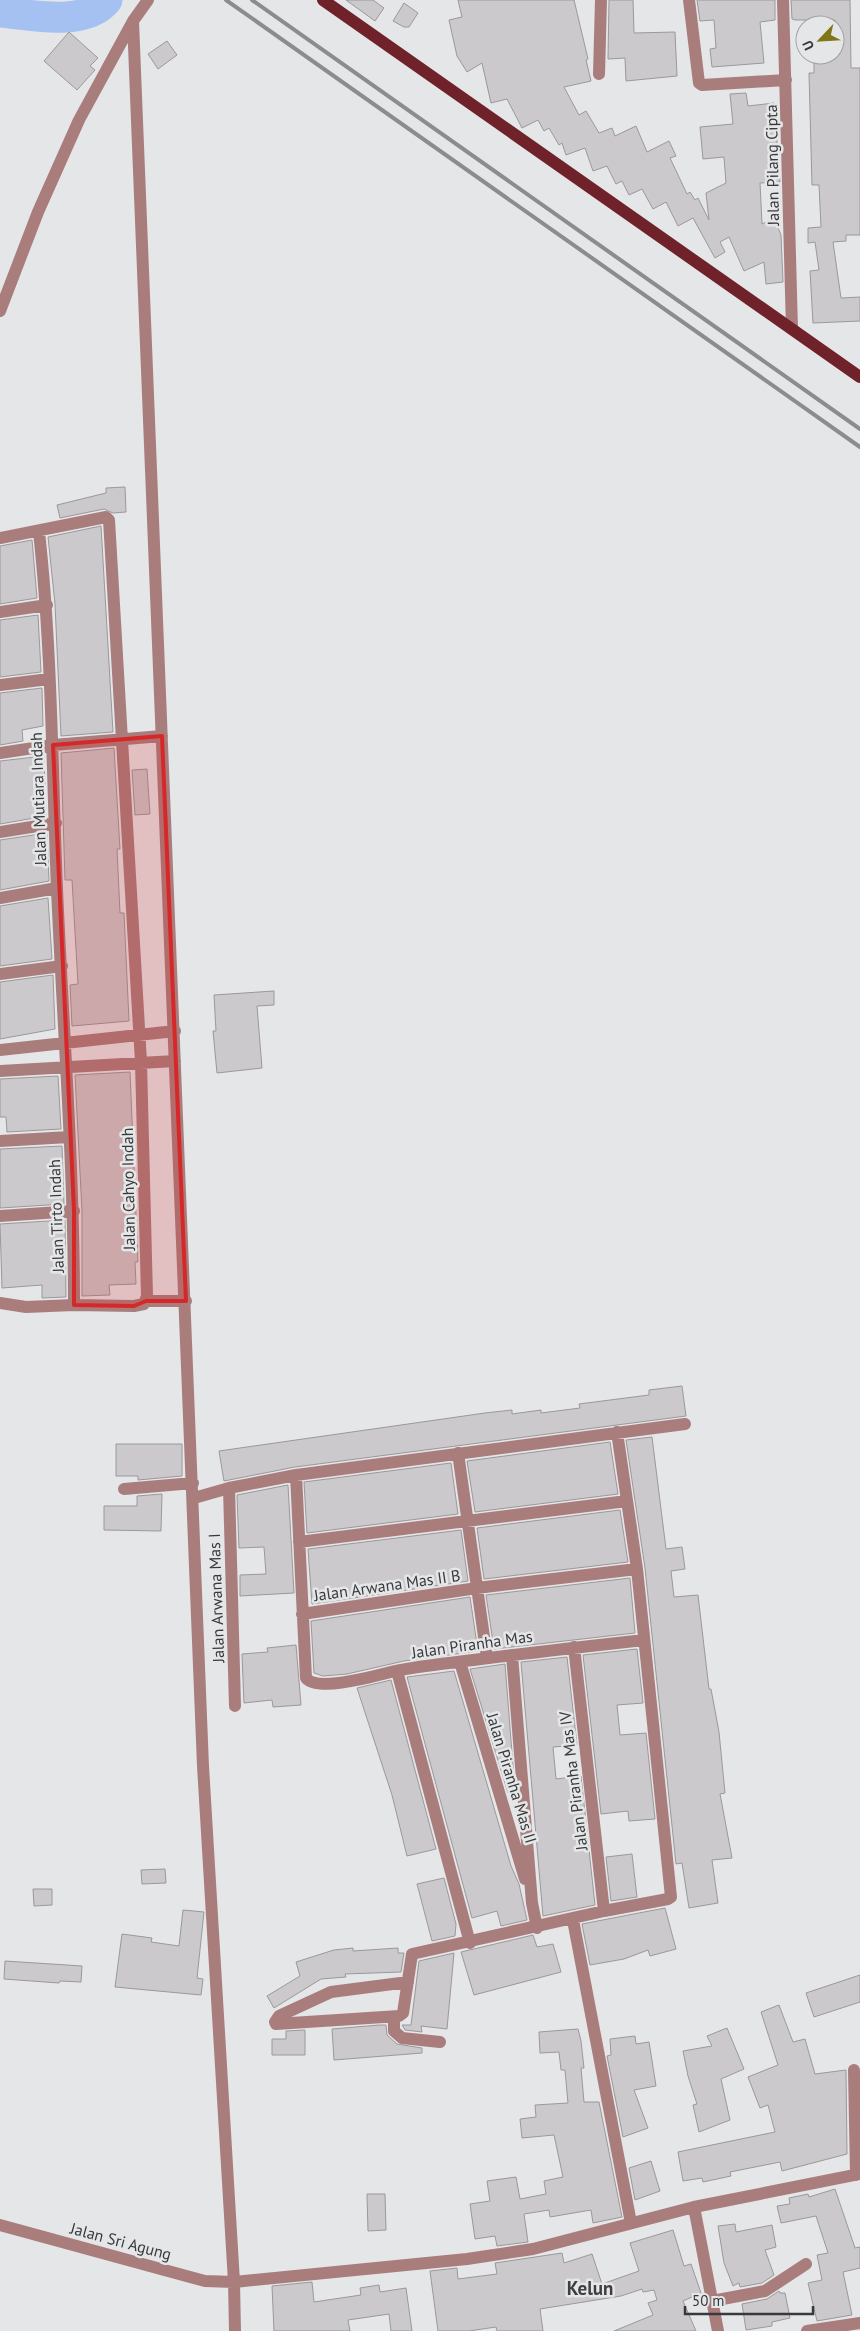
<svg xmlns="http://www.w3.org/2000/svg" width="860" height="2331" font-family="'PT Sans',sans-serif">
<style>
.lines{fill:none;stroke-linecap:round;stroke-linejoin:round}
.river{stroke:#a5c1f2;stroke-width:31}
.building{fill:#cbc9cb;stroke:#9a989a}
.minor{stroke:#aa7d7d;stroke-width:12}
.major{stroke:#6f222a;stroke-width:12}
.rail{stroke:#8b8c8d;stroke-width:4}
.marked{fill:#d62828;fill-opacity:0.2;stroke:#d62828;stroke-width:4;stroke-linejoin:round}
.labels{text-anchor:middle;stroke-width:5;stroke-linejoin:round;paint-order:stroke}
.street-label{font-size:16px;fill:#38393a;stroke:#e5e6e8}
.quarter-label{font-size:19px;font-weight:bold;fill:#3d3f40;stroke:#e5e6e8}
</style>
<rect width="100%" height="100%" fill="#e5e6e8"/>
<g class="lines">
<path class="river" d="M0,12C30,15 86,27 107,0"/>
</g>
<path class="building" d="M346,0H373L384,8L375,21Z
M458,0H574L588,59L586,60L591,81L564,87L579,115L586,111L599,133L612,128L615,136L636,126L647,152L669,141L676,156L670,158L687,194L690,192L695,200L698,198L709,220L706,193L726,183L724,157L703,159L700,127L733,124L730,94L746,93L748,106L774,103L780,182L760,183L762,224L774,218L781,235L783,282L766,284L764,262L744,271L729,237L720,242L725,252L715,258L693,218L678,226L666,202L653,209L642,189L629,195L622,181L616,184L607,166L593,171L585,148L566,155L562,143L559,145L549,128L544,131L538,120L522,128L507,99L491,103L482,63L467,72L457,56L449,20L462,17Z
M609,0H633L634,33L675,32L677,76L626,81L625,58L608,59Z
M697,0H775V20L760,22L764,63L712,67L710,49L716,48L714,20L700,21Z
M791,0H850L851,68H860V235H846V241L833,242L841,298L860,297V321L813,323L810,271L819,270L815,242L808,243V228L821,227L819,185H812L809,73H814V55H835V20H795L792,19Z
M404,3L418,13L409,27H404L393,21Z
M69,32L98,58L90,66L95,70L77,90L44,61Z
M167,41L177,55L158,69L148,54Z
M125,487L126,512L113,513L104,509L60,518L57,505L106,493V488Z
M101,526L113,732L61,736L55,604L48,537Z
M32,540L37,598L0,604V546Z
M38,615L41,672L0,677V620Z
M42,688L43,726L22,730L23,741L0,745V693Z
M114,748L120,849H117L120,913H124L129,1021L72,1026L70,985L78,984L72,880H65L61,753Z
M44,756L46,816L0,824V761Z
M147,769L150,814L135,815L132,770Z
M47,833L49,881L0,890V840Z
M48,898L52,959L0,966V906Z
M53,975L55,1029L0,1039V982Z
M274,991V1005L257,1006L262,1068L217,1073L213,1031H216L214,995Z
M130,1072L138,1262H135L136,1284L109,1285L110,1295L82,1296V1211L75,1075Z
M58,1076L61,1129L7,1132L6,1117H0V1079Z
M62,1146L64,1204L0,1208V1149Z
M65,1220L66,1297L42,1298V1285L2,1288L0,1224Z
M682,1386L686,1416L295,1467L224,1481L219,1451L485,1413L512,1410V1414L541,1410V1413L580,1408L579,1404L649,1395V1390Z
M652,1437L666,1549L682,1547L685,1569L671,1571L674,1597L698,1595L709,1689H711L719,1732L725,1793L720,1794L732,1858L712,1860L718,1903L689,1908L682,1863L676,1864L645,1568L626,1440Z
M610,1442L618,1494L475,1512L467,1461Z
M116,1444H182V1476L138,1480V1476H116Z
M451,1463L458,1514L307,1533L304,1482Z
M288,1485L294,1593L240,1596V1575L266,1574L264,1547L239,1548L237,1495Z
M162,1494L161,1531L104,1530V1506H137V1496Z
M620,1510L628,1562L484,1579L477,1528Z
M461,1530L468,1581L312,1604L308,1549Z
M630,1578L635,1633L494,1649L486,1595Z
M470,1597L478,1651L404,1661L347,1674L323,1676L314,1673L311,1621Z
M296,1645L301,1705L273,1707L272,1700L244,1703L242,1654L268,1652L267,1648Z
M637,1649L643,1703L617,1705L620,1735L646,1733L655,1819L629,1821L628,1811L601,1814L583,1655Z
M567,1657L577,1745L553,1747L556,1779L581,1776L595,1905L543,1916L521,1662Z
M505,1664L515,1791L508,1793L470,1669Z
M454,1671L511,1866L519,1884L527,1920L501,1926L497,1911L472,1918L407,1677Z
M391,1680L436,1849L407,1856L392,1795L357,1688Z
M632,1854L637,1897L611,1901L606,1857Z
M165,1869L166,1883L142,1884L141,1870Z
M444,1878L456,1924L455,1936L432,1941L417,1884Z
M33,1889H52V1905L34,1906Z
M665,1908L676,1949L650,1956L648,1950L624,1959L590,1965L582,1924Z
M183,1910L204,1912L197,1978L203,1979L201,1995L115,1987L122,1934L152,1938L151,1942L179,1946Z
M533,1935L537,1947L553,1944L561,1972L474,1995L461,1952Z
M353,1948V1951L398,1948V1953H404L401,1972L345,1974L346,1977L321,1979L274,2008L267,1996L300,1976L296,1962L334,1950Z
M454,1953L447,2029L421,2026L422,2032L405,2030L402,2025H411L419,1961Z
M5,1961L82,1966L81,1982L60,1981L59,1983L4,1979Z
M860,1975V2002L814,2017L806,1993Z
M779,2005L793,2042L805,2039L815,2074L846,2070L847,2154L782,2171L780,2162L730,2172L731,2176L703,2182L702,2178L683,2181L678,2152L775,2132L768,2105L760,2108L748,2077L778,2065L761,2012Z
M379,2025H386L387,2035L397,2044L422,2048V2053L334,2060L332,2029Z
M727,2028L744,2069L721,2079L730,2120L699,2132L693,2105L697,2104L688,2076L683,2051L712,2046L707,2036Z
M578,2029L581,2041L584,2068H581L584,2102H599L622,2217L593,2223L591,2210L550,2217L549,2210L524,2214L528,2242L497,2246L495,2236L475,2239L470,2204L490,2201L487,2181L516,2177L520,2199L546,2194L544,2181L563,2177L554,2135L522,2138L520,2119L536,2117L535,2105L568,2103L565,2070H561L559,2052L540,2053L539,2032Z
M305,2030V2055H272V2039H286V2031Z
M635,2036L636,2044L649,2042L656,2086L634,2090L648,2128L623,2137L607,2056L611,2055L610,2039Z
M651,2161L660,2191L635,2200L629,2168Z
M835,2189L855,2248L860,2247V2268L843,2272L852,2315L817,2321L808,2283L822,2280L817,2255L828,2253L816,2216L781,2223L777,2206L790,2204L789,2198L808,2194L809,2197Z
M367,2194H385L386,2230L368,2231Z
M735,2224L736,2232L772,2225L776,2247L765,2250L774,2275L762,2283L740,2287L739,2283L733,2286L724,2263L718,2226Z
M673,2230L684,2266L691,2264L701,2293L683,2301L696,2331H614L653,2315L648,2303L657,2300L654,2290L643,2292L642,2289L621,2296L540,2309L543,2331H497L496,2327L469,2331H438L430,2271L457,2268L458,2279L497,2274L495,2263L562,2253L564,2263L592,2254L602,2284L639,2271L630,2243Z
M312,2282L314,2302L361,2295L360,2288L379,2285L380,2292L406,2288L412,2331H391L389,2314L348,2320L350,2331H274L272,2286Z
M779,2291L780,2293H785L790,2318L772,2322V2326L746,2330L742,2304L767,2299Z"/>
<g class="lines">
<path class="minor" d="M148,0L133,21L203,1766L234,2282L235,2331
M689,0L699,83L702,85L786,80
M783,0L792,329
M599,74L601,0
M0,311L38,212L79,120L133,21
M39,532C52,650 52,770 57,889C63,1028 74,1166 74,1305
M0,538L106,517L109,520L141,1062L147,1296L144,1304L134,1306L74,1305L26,1307L0,1303
M0,612L47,605
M0,685L49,679
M0,753L53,745L162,736
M0,832L56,823
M0,898L57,888
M0,974L62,966
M0,1050L175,1031
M0,1071L175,1061
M0,1141L69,1137
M0,1216L74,1211
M146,1301H186
M458,1453L487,1658
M296,1475L306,1678C318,1693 378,1675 395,1671C423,1665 453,1663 481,1659C536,1652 590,1646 644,1640
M229,1488L235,1706
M124,1489L193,1483
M194,1498L229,1488L296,1475L685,1424
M299,1542L627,1501
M302,1614L477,1588L637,1569
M574,1647L604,1911
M512,1655L532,1903L537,1928
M460,1662L525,1879
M397,1671L470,1943
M573,1920L631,2223
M408,1982L331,1992L279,2016L275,2022L276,2024L399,2016L403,2013L412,1954L604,1911L668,1899L671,1897L637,1569L617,1432
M394,2017V2031L402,2038L440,2042
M854,2070L856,2175
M694,2207L718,2331
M0,2225L190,2277L205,2281L234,2282L467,2259L533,2249L694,2207L860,2174
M712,2301L765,2291L806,2264
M807,2331L860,2323"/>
<path class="major" d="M323,0L860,377"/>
<path class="rail" d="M226,0L860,447
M252,0L860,429"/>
</g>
<path class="marked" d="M162,736L186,1301H146L134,1306L74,1305V1211L53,745Z"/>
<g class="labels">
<g class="street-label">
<text transform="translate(772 165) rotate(-91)" y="6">Jalan Pilang Cipta</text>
<text transform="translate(38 799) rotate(-92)" y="6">Jalan Mutiara Indah</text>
<text transform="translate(128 1189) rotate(-91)" y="6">Jalan Cahyo Indah</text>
<text transform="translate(56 1216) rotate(-92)" y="6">Jalan Tirto Indah</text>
<text transform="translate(387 1585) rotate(-8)" y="6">Jalan Arwana Mas II B</text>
<text transform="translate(216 1598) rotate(-92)" y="6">Jalan Arwana Mas I</text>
<text transform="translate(472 1644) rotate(-8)" y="6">Jalan Piranha Mas</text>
<text transform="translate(512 1778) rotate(73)" y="6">Jalan Piranha Mas II</text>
<text transform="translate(573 1781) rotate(-97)" y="6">Jalan Piranha Mas IV</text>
<text transform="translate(121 2241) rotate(15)" y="6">Jalan Sri Agung</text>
</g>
<g class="quarter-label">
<text x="590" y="2295">Kelun</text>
</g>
</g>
<g transform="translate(820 40) rotate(245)"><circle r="24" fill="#e5e6e8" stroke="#a0a1a2"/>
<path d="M0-4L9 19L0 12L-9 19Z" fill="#807619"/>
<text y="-8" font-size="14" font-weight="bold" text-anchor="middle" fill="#38393a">U</text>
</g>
<path d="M685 2306v8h128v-8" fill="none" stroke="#38393a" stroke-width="2.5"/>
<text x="692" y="2306" font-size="15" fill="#38393a" stroke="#e5e6e8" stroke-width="4" paint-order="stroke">50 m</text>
</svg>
